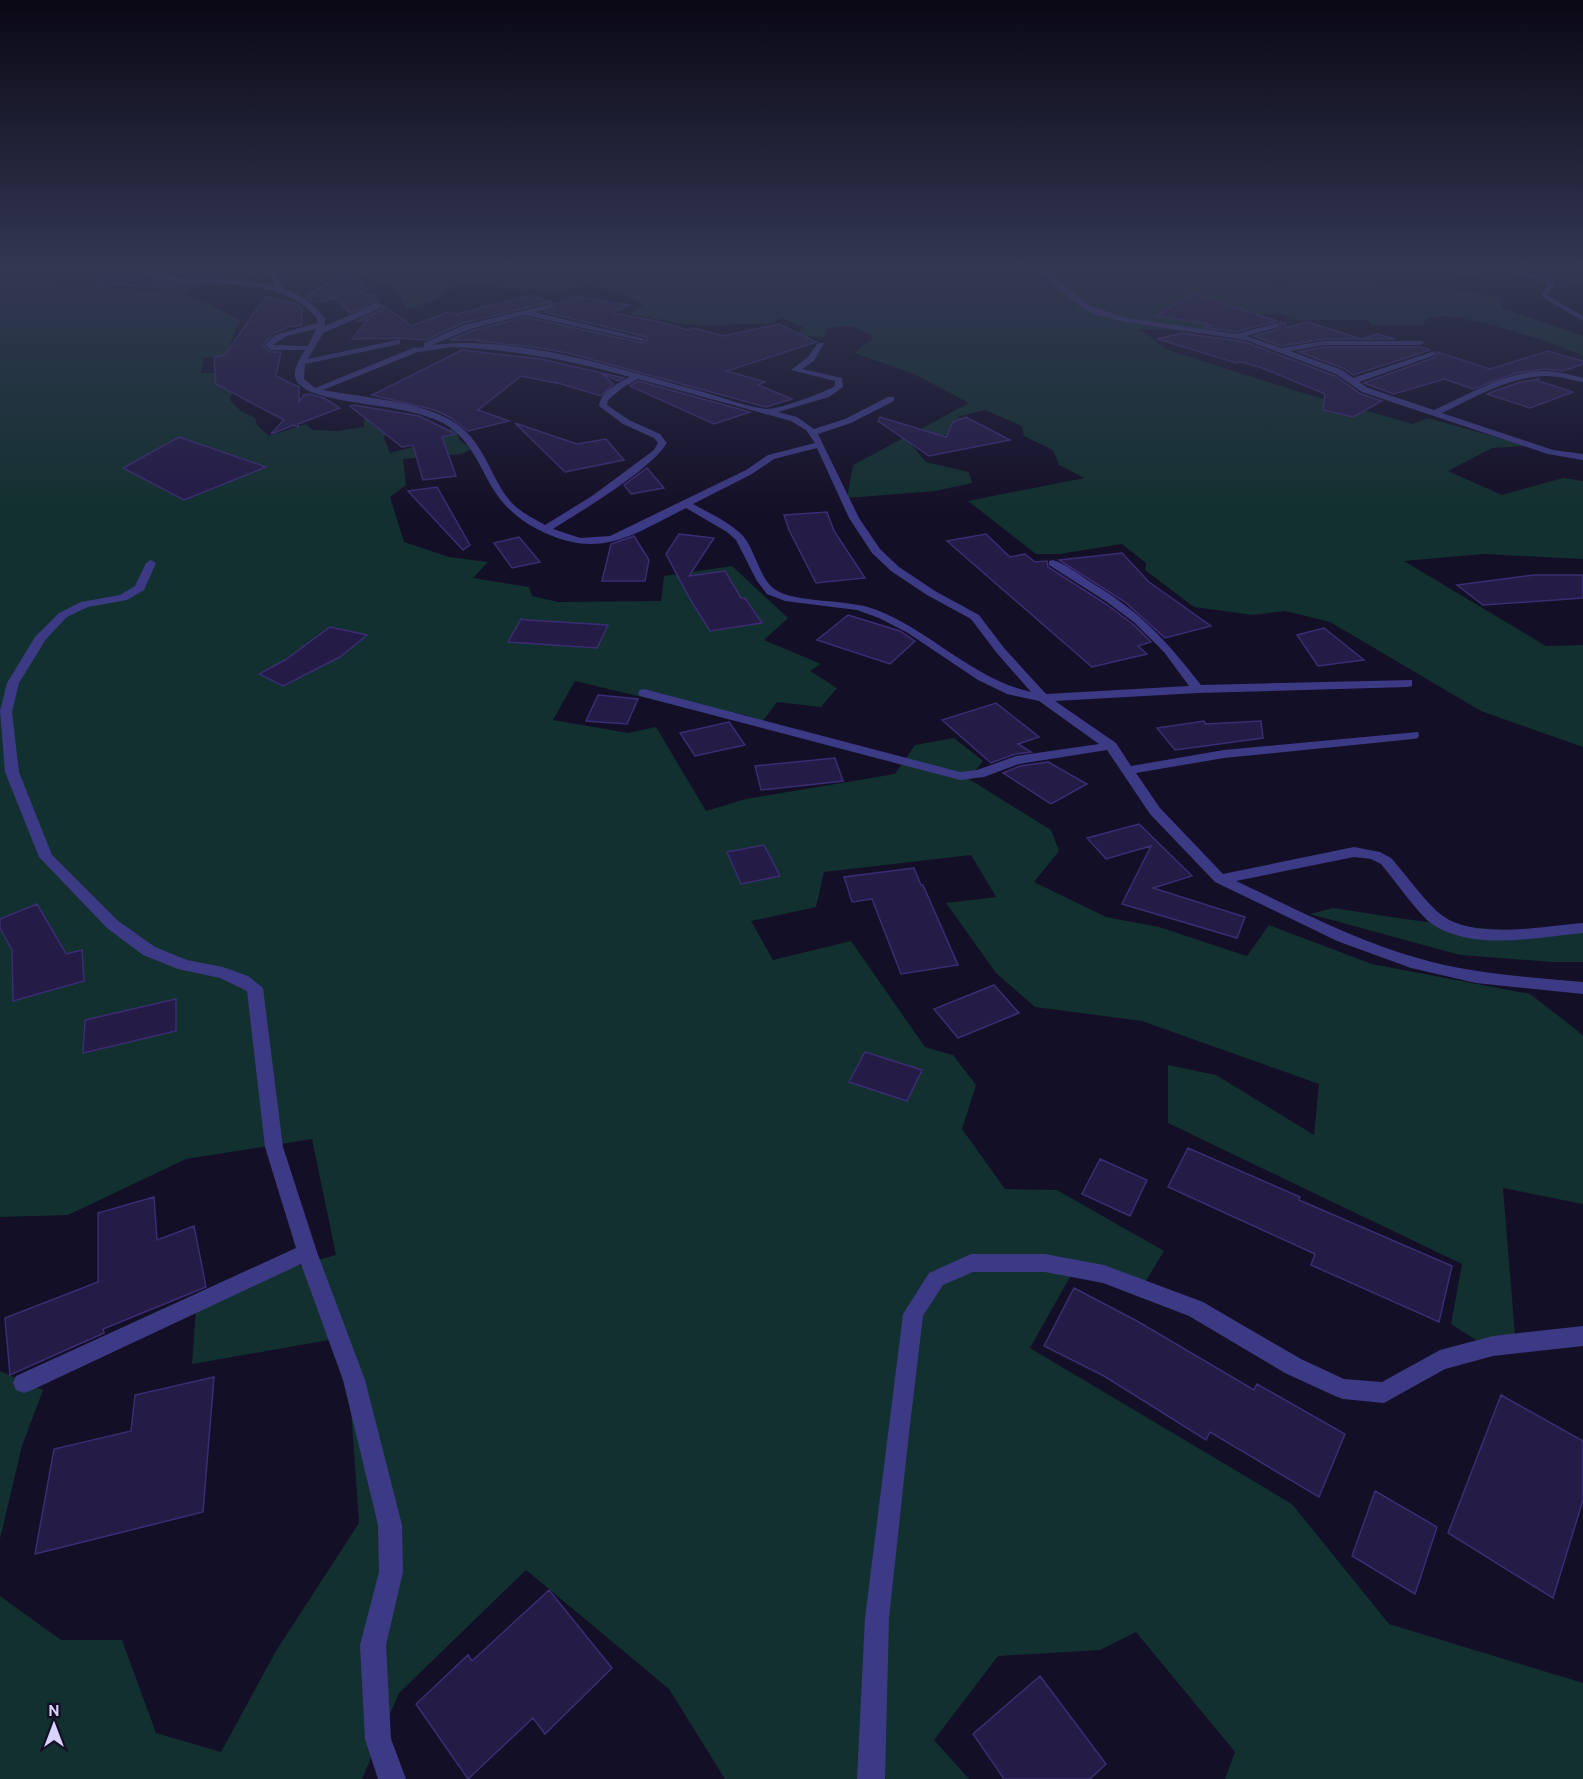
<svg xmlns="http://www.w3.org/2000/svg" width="1583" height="1779" font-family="Cabin,sans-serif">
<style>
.green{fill:#12302f}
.building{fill:#241b47;stroke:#3b2d73;stroke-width:1.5}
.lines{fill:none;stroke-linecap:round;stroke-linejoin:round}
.street{fill:#3d3a85;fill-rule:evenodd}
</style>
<rect width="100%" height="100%" fill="#130f26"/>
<path class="green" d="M363,265H424L435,271L464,275L508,267L502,265H1224L1282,283L1342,267L1365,269L1361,279L1420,287L1432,284L1501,298L1502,308L1583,336V356C1558,344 1452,308 1429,318C1426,320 1424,323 1422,325H1372L1368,320H1291L1284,314H1219L1224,329L1211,332L1139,329L1168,350L1303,393L1413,424L1428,418L1528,446L1492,448L1448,471L1502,495L1563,478L1583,481V559L1483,554L1404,561L1546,646L1583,645V747L1481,711L1330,622L1285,611L1253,615L1194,607L1145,570L1146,563L1122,544L1059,554H1036L968,501L1084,478L1059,465L1053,450L1024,436L1022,426L985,410L957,417L986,431L951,433L911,444L926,462L969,472L972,483L935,491L847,498L853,465L969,403L912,373L854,353L873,338C856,324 848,324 827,329L825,337L795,336L804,327L782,318L768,324L688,325L631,314L644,305L619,292L592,286L554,290L501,288L496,283H463L445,291L437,299L407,310C404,303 401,293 394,289C383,282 373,282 363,273Z
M1530,265H1583V283L1538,276L1549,268Z
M0,274H31L72,284L87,281L112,287L152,291L187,281L205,282L181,293L206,302L240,321L229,347L236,349L235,354L204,358L201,373L236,372L230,400L241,411L255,418L257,425L269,436L306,424L312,430L337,431L364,427V419L386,417L388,430L384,438L390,453L439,440L435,432L456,428L459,439L471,449L462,454L403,459L406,485L390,497L404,542L449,557L488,562L473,578L529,587L532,596L558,602L661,601L664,576L732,566L788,618L764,640L821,664L810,671L837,688L821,707L777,702L763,721L746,715L680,706L575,681L553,720L628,733L656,727L706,811L746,799L895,774L915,745L954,738L983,761L969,779L1051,830L1059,851L1034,882L1106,917L1159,927L1247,956L1269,925L1372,964L1530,994L1578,1031L1583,1036V1204L1503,1188L1515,1335L1476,1340L1451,1324L1462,1264L1168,1123V1065L1216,1075L1314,1135L1319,1084L1142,1021L1035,1007L996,973L946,903L996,897L971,855L824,872L816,907L751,921L773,960L851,941L925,1047L953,1055L976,1085L962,1129L1005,1189L1057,1190L1164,1251L1141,1289L1079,1261L1030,1348L1292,1504L1389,1624L1583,1683V1779H1225L1235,1752L1136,1632L1100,1650L998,1656L934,1740L969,1779H725L669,1689L526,1570L399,1693L362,1779H0V1576V1596L61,1640H122L156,1733L221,1752L276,1651L359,1523L346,1337L192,1364L197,1293L336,1255L312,1139L186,1159L68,1215L0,1217Z
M1333,908C1412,920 1503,936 1583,930V962H1553L1460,955L1310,914Z
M0,1371L43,1390L22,1446L0,1539Z"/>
<path class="building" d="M96,265H120L138,275L184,283L160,287L95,283Z
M140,265H225L226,271L205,277L189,276Z
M348,271L367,290L358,292L373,295L380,302L350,313L336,298L314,303L305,297Z
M1192,293L1277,321L1236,332L1204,327L1213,325L1157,316Z
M532,295L556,304L575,296L628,305L612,313L656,321L688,330L694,328L723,336L779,324L816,342L727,371L765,382L758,385L792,399L766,407L568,353L534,347L478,341L481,340H450L471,331L525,317L642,343L648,340L647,337L544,312L556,309L550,302L463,323L426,340L400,338L352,339L368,320L357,321L382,310L383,305L412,326L448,312L457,314Z
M265,297L297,304L302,308V325L287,327L286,329L274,333L263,345L270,352H281L276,376L299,387V402L304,395L310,394L324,398L340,408L298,424V427L294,425L271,434L284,420L216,384L214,357L225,355Z
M1280,322L1286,324L1285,328L1308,322L1361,339L1378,334L1395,339H1324L1281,346L1254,336L1279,329Z
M1182,333L1245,342L1335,376L1361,394L1382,401L1353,417L1323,410L1325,394L1262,368L1242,362L1236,363L1158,339Z
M1324,347H1421L1430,350L1353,375L1343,368L1299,352Z
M462,350L541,359L624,378L618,381L603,374L613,384L601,396L555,382L556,383L521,376L478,410L509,421L468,431L451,418L435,410L372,395Z
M1548,351L1583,361V364L1563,371L1545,369L1516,373L1473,389L1444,379L1394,394L1364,383L1436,357L1437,352L1490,369Z
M1540,379L1535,380L1573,392L1530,408L1487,394L1520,382Z
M638,381L750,412L714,424L630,386Z
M354,405L419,416L452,432L455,434L442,437L456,476L423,480L413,445L402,447L350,406Z
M880,417L946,437L953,422L966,417L1010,440L929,456L878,421Z
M515,423L577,444L606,439L624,460L565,472Z
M179,437L266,467L184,500L123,468Z
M647,468L664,488L631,494L624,485Z
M437,487L470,545L463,550L408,491Z
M827,512L834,531L865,578L816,583L789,530L784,515Z
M679,534L714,538L689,576L725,571L741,598H745L762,623L710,631L690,599L666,554Z
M986,534L1010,557L1025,554L1035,562L1047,561L1048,567L1106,604L1134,625L1151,642L1138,646L1147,654L1092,667L947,541Z
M634,536L649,560L645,581H602L611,544Z
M519,537L540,562L512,568L494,543Z
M1122,553L1149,582L1211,626L1165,638L1125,602L1059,560Z
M1534,575H1583V598L1483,605L1457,585Z
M848,615L900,631L915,641L890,664L817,640Z
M521,619L528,620L608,625L597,648L508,642Z
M330,627L367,635L340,657L283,686L259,674L285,660Z
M1324,628L1364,660L1318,666L1297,635Z
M598,695L638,699L627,724L586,721Z
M996,703L1039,737L1018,744L1031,752L1015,754L991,763L942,720Z
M1204,721L1206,724L1261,721L1263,738L1175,750L1157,728Z
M729,722L745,745L695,756L680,733Z
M835,758L843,781L761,790L755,766Z
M1048,762L1087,784L1051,804L1003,773L1020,766Z
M1139,824L1192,876L1153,888L1245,917L1237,938L1122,904L1151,846L1106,859L1087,838Z
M764,845L780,876L741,884L727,852Z
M914,868L921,885H923L958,965L901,974L872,899L852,902L844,877Z
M37,904L66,954L82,950L84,981L13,1001L12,950L0,928V919Z
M994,985L1019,1013L958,1038L934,1009Z
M176,999V1031L83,1053L85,1020Z
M865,1052L922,1070L907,1101L849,1082Z
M1188,1148L1300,1197L1299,1200L1452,1266L1439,1322L1311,1265L1315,1254L1168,1187Z
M1100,1159L1147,1180L1130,1216L1082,1194Z
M154,1197L157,1240L194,1226L206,1287L103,1329L104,1333L10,1375L5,1318L98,1282V1213Z
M1074,1288L1137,1321L1254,1390L1257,1384L1345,1434L1319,1497L1210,1432L1206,1440L1104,1376L1044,1346Z
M214,1377L203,1512L35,1554L54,1449L131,1431L135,1395Z
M1501,1395L1583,1441V1500L1553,1598L1448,1533Z
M1375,1491L1437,1527L1415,1594L1352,1556Z
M549,1590L612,1668L545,1734L533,1718L468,1779L416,1704L468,1655L472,1661Z
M1040,1676L1106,1764L1090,1779H1004L973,1734Z"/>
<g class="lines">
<path class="street" d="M122,265C140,265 158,274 177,277C209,281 242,278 275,286L271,275L253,265H261L276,273L282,288C300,294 313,303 325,318V326L375,304H381V308L323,333L308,359L397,340H400V344L305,364L304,379L315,388L413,348L424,347V343L464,325L551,304L554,308L534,312L646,339L642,341L525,315L470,329L432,345C518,334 619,369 700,391C721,397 744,406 766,409C778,410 823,393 835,386V381L791,370L808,357L818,343H824L814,361L802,369L842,378L843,387L829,397L778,412L797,417L814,429L845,419L888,397H894V401L851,423L818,434L859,518L880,549L899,567L935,591L979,615L1004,648L1046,694L1189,686L1164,652L1135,623L1107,602L1049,565V561L1053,560C1066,564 1078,574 1089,581C1142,613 1164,638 1201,685L1412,680V686L1408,687L1198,693L1055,701L1116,743L1131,766L1224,750L1418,732L1419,735L1418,738L1413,739L1224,758L1136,773L1160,808L1223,874L1354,847L1380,852L1391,858C1404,872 1429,907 1443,916C1476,940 1544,926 1583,923V933C1537,937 1474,952 1432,924C1419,915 1393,878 1381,864L1371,859L1354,857L1236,881C1296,909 1356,941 1421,959C1473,974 1529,977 1583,982V994L1476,983L1411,968L1337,941L1215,882L1150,814L1107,750L1019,764L984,777L960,780L640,696L638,693L640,690L644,689L960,772L977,770L1016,756L1099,744L1039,701L1007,694L978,680L908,633L879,618L857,610L785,601L767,594L757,581L736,540L727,532L686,508C630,536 599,561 537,529C515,517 501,504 489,482C475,456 464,430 434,419C395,404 352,406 314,393C309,392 298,385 296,380C292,370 300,358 305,350H271L265,345L275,335L317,323V318C277,272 211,290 156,277C145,274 132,272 122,265ZM316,329L308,346L273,345L287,336ZM452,347C514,350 570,360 630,377C618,383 601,391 599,406L623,424L654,438L658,443L654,450L592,496L545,525C533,518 520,512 511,502C492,480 486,449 463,429C432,401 364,398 323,390L418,352ZM638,379L791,421L806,430L815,443L768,455L746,470L610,536L580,538L553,529C584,509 648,472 667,443L660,434L629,420L607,405L608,400L622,388ZM817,448L849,518L872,553L891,571L927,595L971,619L996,652L1031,692C972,679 929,629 874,609C848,599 795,603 776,590C759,579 756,551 743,536C730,522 709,513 693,504L752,474L774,459Z
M1026,265H1034L1045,271L1089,305L1126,318L1236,334L1278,323V327L1246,336L1281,348L1324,341H1423L1424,343L1420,345H1324L1290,351L1342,370L1353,378L1435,351V355L1359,382L1368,388L1434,410C1468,395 1507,371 1545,371C1558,371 1571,375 1583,378V382C1571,380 1559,376 1546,376C1510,376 1474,398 1442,413L1553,450L1583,454V460L1548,454L1362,392L1336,374L1246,340L1126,322L1096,315L1083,309L1041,273Z
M1434,265H1445L1479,275L1476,277Z
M1479,265H1491L1550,279L1554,285L1547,295L1583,316V321L1541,296L1548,285L1545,281Z
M151,560L156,563L144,590L127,600L88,607L67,617L46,639L19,683L12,712L19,772L52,855L117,920L155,947L187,960L223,967L248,976L263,988L283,1147L317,1252L365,1380L402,1525L403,1572L386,1645L391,1739L406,1779H378L365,1739L360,1645L379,1572L378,1525L343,1380L301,1264L32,1390L24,1393L16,1390L13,1383L16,1376L296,1248L265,1147L247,991L220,978L178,969L143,955L107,928L39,857L5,772L0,711L7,683L35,637L59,613L81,602L120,595L135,586L146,563Z
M971,1254H1045L1104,1265L1203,1302L1301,1359L1344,1379L1382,1382L1440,1350L1493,1336L1583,1326V1346L1493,1356L1445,1369L1384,1403L1343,1399L1335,1396L1285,1373L1189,1316L1103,1283L1045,1272H973L943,1285L923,1316L909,1433L889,1618L885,1779H857L865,1618L903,1314L929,1273Z"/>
</g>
<linearGradient id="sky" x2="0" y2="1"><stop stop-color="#0a0815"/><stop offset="0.52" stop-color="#333752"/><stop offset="1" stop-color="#333752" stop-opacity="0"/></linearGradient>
<rect width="1583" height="514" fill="url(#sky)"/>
<g transform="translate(54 1725)" stroke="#130f26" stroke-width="4.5" paint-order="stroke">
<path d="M0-4.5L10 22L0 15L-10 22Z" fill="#d9d4ff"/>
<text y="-9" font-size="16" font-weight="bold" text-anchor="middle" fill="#d9d4ff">N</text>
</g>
</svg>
